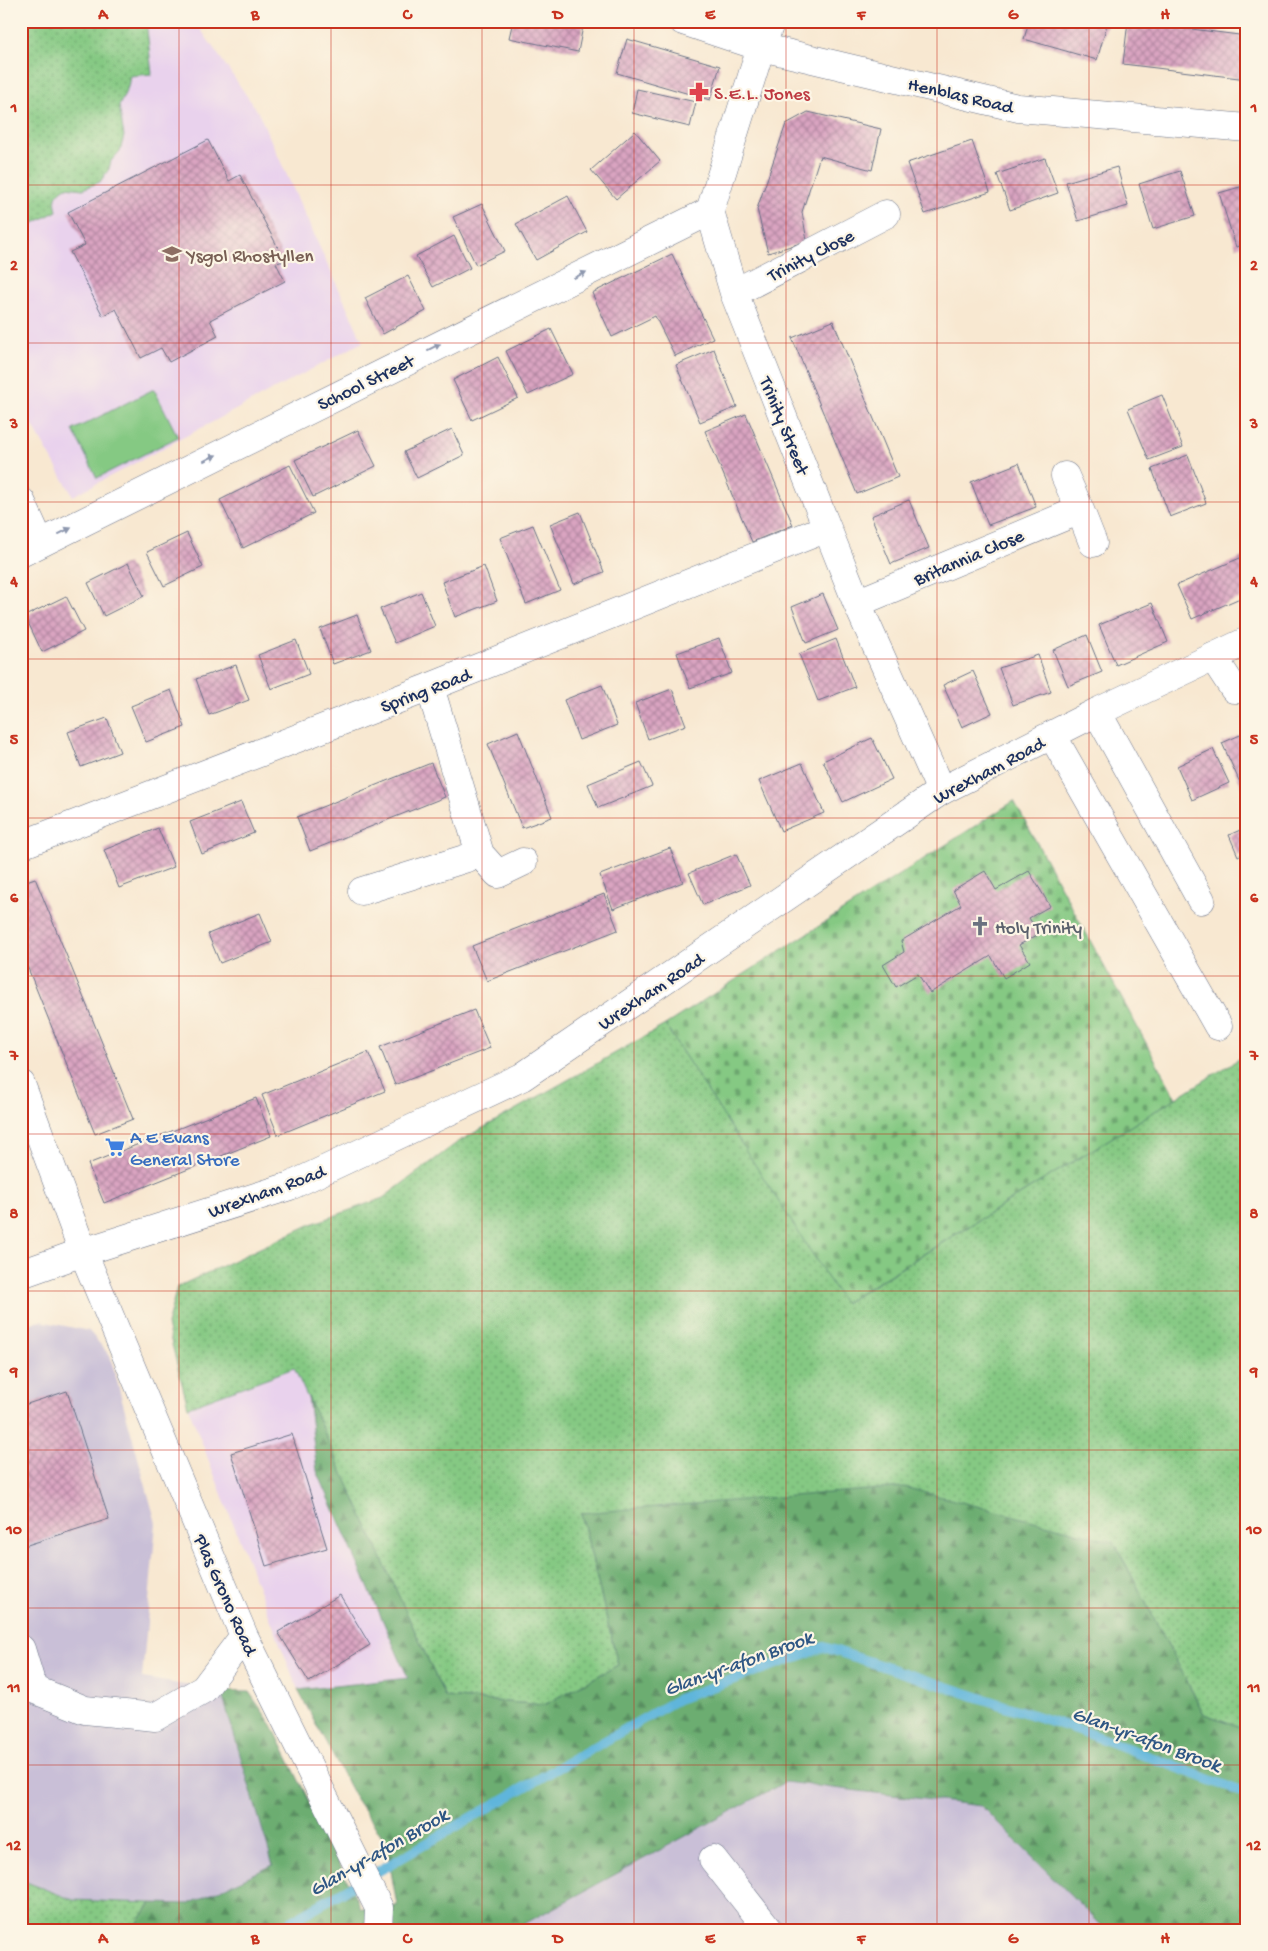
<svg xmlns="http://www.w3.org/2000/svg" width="1268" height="1951" font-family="'Gochi Hand',sans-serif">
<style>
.built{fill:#e9d2ed}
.industrial{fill:#c9bfd7}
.grass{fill:url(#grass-dots);stroke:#507c70}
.forest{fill:url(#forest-firs);stroke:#446e68}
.cemetery{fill:url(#cemetery-stones);stroke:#507c70}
.park{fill:#85c983;stroke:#507c70}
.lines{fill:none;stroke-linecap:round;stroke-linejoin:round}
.stream{stroke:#5fb5db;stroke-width:10}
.building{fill:url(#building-cross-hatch)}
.minor-casing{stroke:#687086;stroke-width:29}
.major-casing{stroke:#687086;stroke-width:29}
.minor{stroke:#fff;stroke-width:28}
.major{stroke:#fff;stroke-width:28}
.oneway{fill:#8d97ae}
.grid{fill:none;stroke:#c8321e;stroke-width:1;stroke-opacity:0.55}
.labels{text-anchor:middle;stroke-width:4.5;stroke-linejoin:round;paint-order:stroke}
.health-label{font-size:19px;fill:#be3a42;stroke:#fcf5e5;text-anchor:start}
.street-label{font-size:19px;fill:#1b2f5e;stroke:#fcf5e5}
.education-label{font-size:19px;fill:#785e54;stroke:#fcf5e5;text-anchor:start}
.worship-label{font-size:19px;fill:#5b616d;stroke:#fcf5e5;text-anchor:start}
.shop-label{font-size:19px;fill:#366cbe;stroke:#fcf5e5;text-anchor:start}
.water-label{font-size:20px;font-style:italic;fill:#2f5784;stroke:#fcf5e5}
.neatline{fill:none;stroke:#c8321e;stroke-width:2}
.grid-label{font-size:16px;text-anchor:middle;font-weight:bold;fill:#c8321e}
</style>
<defs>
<pattern id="grass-dots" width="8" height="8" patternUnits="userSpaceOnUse" patternTransform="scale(1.25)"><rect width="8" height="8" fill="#85c983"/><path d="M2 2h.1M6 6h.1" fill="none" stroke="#6ca46e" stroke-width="1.8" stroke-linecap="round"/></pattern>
<pattern id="forest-firs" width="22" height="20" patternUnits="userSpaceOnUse" patternTransform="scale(1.25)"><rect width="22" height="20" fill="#6cad71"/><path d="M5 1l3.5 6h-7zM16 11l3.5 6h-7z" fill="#588d60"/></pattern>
<pattern id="cemetery-stones" width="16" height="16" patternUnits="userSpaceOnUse" patternTransform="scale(1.25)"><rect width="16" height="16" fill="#85c983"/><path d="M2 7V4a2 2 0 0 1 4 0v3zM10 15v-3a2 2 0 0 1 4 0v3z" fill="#6ca46e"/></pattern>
<pattern id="building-cross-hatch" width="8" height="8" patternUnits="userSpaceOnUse" patternTransform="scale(1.25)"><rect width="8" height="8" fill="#daa4c1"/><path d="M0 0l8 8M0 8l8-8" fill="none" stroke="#b086a0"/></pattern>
</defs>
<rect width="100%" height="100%" fill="#fcf5e5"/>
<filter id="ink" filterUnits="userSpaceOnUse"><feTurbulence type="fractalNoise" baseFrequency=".02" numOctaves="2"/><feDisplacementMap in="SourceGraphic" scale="10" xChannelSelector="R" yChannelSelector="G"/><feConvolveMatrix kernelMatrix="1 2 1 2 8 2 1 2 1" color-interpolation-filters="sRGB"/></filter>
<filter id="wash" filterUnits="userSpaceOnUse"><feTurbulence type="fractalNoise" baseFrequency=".0096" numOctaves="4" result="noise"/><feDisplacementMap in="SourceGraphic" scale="20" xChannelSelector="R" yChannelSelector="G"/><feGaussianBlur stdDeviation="1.12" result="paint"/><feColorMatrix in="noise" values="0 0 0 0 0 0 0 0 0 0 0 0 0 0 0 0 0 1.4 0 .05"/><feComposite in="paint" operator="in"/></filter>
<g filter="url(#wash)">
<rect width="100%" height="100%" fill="#f8e8d1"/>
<path class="built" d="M21,21H199V27L258,112L363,342L73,496L21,405Z
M294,1368L308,1397L317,1471L408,1678L298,1690L188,1407Z"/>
<path class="industrial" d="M41,1321L89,1331L110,1356L156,1523L142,1678L221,1691L273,1865L189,1904L73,1900L21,1880V1325Z
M785,1782L981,1806L1106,1930H513Z"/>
<path class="grass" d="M21,21H146L152,74L130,76L128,87L119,106L124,136L120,151L111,161L109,169L100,182L83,189L66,187C55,194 54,198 57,211L21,230Z
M665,1025L845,1303L1247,1054V1729L1204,1714L1114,1542L581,1513L618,1665L544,1705L445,1697L294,1368L188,1407L167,1325L177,1287L309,1225L383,1198L458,1142Z
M21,1880L73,1900L151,1903L133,1930H21Z"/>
<path class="forest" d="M308,1397L445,1697L544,1705L618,1665L581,1513L904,1487L1114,1542L1204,1714L1247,1729V1930H1106L981,1806L785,1782L513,1930H133L151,1903L189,1904L273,1865L221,1691L249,1692L272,1725L361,1908L397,1906L386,1842L356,1799L298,1690L408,1678L317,1471Z"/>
<path class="cemetery" d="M1014,801L1176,1098L844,1303L665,1025Z"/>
<path class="park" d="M154,389L178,437L97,478L73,430Z"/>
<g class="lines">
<path class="stream" d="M276,1930L678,1699L824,1647L1079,1730L1247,1794"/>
</g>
<g id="blocks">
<path class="building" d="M513,21H584L578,52L509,38Z
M1029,21H1108L1097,60L1024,39Z
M1128,21L1247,36V79L1123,64Z
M627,39L720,66L710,100L617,73Z
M637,89L696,102L690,127L632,113Z
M808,112L881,129L872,170L820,156L802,212L807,241L768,253L757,209L786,124Z
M635,131L660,161L616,199L591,170Z
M208,140L229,181L240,175L285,261L276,263L285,281L210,320L218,336L169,362L161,348L141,358L116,309L103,316L70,252L85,245L68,212Z
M972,141L990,192L925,214L907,163Z
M1045,158L1058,193L1010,210L997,174Z
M1117,167L1128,206L1078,221L1066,182Z
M1180,171L1195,216L1153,229L1139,184Z
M1247,185V244L1236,247L1219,193Z
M568,196L587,232L536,260L516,224Z
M482,204L505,251L476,265L453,217Z
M454,236L470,268L433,287L416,256Z
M672,254L713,338L675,356L655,316L612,337L592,293Z
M408,276L426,311L383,334L365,298Z
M833,321L898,477L857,494L792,338Z
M551,329L573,374L528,395L506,351Z
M714,349L737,407L700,422L676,365Z
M498,357L518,398L472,420L453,380Z
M1162,395L1183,447L1149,460L1128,409Z
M746,414L793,525L752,542L705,431Z
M452,429L464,455L417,478L404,452Z
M358,430L376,466L313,497L295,460Z
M1188,455L1206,503L1170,517L1152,469Z
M1019,463L1036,507L988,525L971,482Z
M290,465L314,513L243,548L220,500Z
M909,500L929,548L891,564L871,516Z
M580,512L604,572L574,584L550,524Z
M533,525L560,590L526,604L500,538Z
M187,533L203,567L164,586L147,552Z
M1247,555V595L1192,619L1177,585Z
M128,563L144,596L104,616L88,583Z
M484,566L497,601L455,617L442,582Z
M421,592L435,626L395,643L380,609Z
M823,594L838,630L806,643L792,607Z
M66,596L84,631L42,652L25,616Z
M1152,603L1168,642L1116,665L1099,625Z
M357,615L371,650L333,664L320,629Z
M1087,635L1102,672L1068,686L1053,650Z
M719,638L732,673L690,688L677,653Z
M836,639L855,687L818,701L799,654Z
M296,640L309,674L271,689L258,655Z
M1038,655L1051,692L1013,705L999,668Z
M236,665L249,700L209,715L196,679Z
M973,671L992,713L962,727L943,685Z
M602,685L617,725L579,740L564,700Z
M672,689L686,725L648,739L635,703Z
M171,690L185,727L146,742L131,706Z
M107,718L120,752L81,767L68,732Z
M518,731L552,817L522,828L488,744Z
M1247,732V798L1222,743Z
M872,738L892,779L843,802L823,761Z
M1213,749L1229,783L1192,800L1177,766Z
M641,762L652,786L598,808L588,784Z
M431,763L445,797L310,851L297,817Z
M802,763L824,813L781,831L759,781Z
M241,802L254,833L202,854L190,822Z
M1247,827V852L1238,856L1229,835Z
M158,828L174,867L119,888L104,850Z
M670,848L683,882L613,909L600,875Z
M736,854L750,885L703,905L689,873Z
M985,871L996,890L1029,871L1050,906L1029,918L1039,934L1019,945L1030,962L1004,978L991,956L930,993L918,974L896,987L883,965L904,952L901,941L961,905L953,890Z
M35,878L133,1119L95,1134L21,951V883Z
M604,894L618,930L487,981L472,946Z
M260,913L272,942L220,963L208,934Z
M474,1010L490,1048L395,1085L380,1047Z
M368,1052L385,1091L278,1135L262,1095Z
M256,1098L271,1136L104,1203L88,1164Z
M67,1391L109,1519L21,1547V1406Z
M292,1434L327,1548L266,1566L231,1453Z
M340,1595L370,1645L309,1682L278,1632Z"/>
</g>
</g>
<g filter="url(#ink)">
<use href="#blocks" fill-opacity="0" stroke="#687086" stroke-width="1"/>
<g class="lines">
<defs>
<path id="minor" d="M683,21L761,47L1018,108L1247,128
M771,21L761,47L710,211L734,293L827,528L857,603L941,791
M734,293L886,214
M1065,476L1080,510
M21,501L40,543
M21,553L710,211
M857,603L1080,510L1093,543
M1213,657L1234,689H1247
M430,687L480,854L498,874L523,862
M1097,712L1201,900
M1052,735L1218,1026
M21,845L430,687L827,528
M362,891L480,854
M21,1084L83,1252L244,1636L379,1908L378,1930
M21,1649L33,1689
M21,1686L33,1689L85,1710L155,1717L204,1689L244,1636
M713,1859L769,1930"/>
<path id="major" d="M21,1274L83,1252L290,1186L522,1077L941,791L1097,712L1247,641"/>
</defs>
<use href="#minor" class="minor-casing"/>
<use href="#major" class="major-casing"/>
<use href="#minor" class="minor"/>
<use href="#major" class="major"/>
</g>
<defs><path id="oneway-solid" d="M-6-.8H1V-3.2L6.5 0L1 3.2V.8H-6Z" transform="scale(1.25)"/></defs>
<g class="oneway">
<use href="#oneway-solid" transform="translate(580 275) rotate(-26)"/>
<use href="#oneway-solid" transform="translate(434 347) rotate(-26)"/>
<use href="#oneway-solid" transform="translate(210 458) rotate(-26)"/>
<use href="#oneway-solid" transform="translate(65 531) rotate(-26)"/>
</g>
</g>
<path class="grid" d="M179,21V1930M331,21V1930M482,21V1930M634,21V1930M786,21V1930M937,21V1930M1089,21V1930M21,185H1247M21,343H1247M21,502H1247M21,659H1247M21,818H1247M21,976H1247M21,1134H1247M21,1291H1247M21,1450H1247M21,1608H1247M21,1765H1247"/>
<defs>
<symbol id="pharmacy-bare" viewBox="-9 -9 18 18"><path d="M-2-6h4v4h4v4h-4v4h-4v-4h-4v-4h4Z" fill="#e0444e" stroke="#fcf5e5" stroke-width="2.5" paint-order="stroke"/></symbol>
<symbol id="school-bare" viewBox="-9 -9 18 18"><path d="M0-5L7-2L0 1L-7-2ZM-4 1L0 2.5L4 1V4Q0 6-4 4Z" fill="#8d6e63" stroke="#fcf5e5" stroke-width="2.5" paint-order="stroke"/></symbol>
<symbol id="church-bare" viewBox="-9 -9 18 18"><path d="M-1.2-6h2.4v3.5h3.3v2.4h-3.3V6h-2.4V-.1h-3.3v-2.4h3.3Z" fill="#6b7280" stroke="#fcf5e5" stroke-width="2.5" paint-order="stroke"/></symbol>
<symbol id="supermarket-bare" viewBox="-9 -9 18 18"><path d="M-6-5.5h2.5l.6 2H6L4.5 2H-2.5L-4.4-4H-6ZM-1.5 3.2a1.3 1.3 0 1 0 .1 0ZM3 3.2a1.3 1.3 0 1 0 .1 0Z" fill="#3f7fe0" stroke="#fcf5e5" stroke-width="2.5" paint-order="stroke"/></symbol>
</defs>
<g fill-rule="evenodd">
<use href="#pharmacy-bare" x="685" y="78" width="28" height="28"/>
<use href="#school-bare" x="158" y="240" width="28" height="28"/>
<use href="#church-bare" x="966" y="912" width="28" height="28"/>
<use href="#supermarket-bare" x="101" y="1133" width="28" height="28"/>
</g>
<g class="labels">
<g class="health-label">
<text x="714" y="99">S.E.L. Jones</text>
</g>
<g class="street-label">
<text transform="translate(961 94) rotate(13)" y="7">Henblas Road</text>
<text transform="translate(810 254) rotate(-27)" y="7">Trinity Close</text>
<text transform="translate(365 381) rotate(-26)" y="7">School Street</text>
<text transform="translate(786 425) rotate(68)" y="7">Trinity Street</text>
<text transform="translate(968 556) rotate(-23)" y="7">Britannia Close</text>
<text transform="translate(425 689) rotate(-21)" y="7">Spring Road</text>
<text transform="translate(988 769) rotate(-28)" y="7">Wrexham Road</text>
<text transform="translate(650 990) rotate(-34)" y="7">Wrexham Road</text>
<text transform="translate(266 1190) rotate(-20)" y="7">Wrexham Road</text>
<text transform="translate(227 1594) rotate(66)" y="7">Plas Grono Road</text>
</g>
<g class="education-label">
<text x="187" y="261">Ysgol Rhostyllen</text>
</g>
<g class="worship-label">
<text x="995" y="933">Holy Trinity</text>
</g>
<g class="shop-label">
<text x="130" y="1143">A E Evans<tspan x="130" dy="22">General Store</tspan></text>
</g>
<g class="water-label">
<text transform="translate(738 1662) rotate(-20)" y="7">Glan-yr-afon Brook</text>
<text transform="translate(1147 1738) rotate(20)" y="7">Glan-yr-afon Brook</text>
<text transform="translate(378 1851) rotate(-30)" y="7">Glan-yr-afon Brook</text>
</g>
</g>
<rect width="1268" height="1951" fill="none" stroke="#fcf5e5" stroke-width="55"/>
<rect x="28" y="28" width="1212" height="1896" class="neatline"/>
<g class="grid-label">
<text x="103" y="19">A</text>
<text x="255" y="19">B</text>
<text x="407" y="19">C</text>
<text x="558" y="19">D</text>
<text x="710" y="19">E</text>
<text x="861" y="19">F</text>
<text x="1013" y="19">G</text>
<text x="1165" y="19">H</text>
<text x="14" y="112">1</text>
<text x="1254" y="112">1</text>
<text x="14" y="270">2</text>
<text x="1254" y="270">2</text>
<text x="14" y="428">3</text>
<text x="1254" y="428">3</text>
<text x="14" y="586">4</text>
<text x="1254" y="586">4</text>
<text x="14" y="744">5</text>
<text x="1254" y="744">5</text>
<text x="14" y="902">6</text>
<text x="1254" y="902">6</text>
<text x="14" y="1060">7</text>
<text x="1254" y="1060">7</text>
<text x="14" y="1218">8</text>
<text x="1254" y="1218">8</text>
<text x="14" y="1376">9</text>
<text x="1254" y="1376">9</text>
<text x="14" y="1534">10</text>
<text x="1254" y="1534">10</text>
<text x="14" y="1692">11</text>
<text x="1254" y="1692">11</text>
<text x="14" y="1850">12</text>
<text x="1254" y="1850">12</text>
<text x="103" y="1943">A</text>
<text x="255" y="1943">B</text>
<text x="407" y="1943">C</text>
<text x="558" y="1943">D</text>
<text x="710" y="1943">E</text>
<text x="861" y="1943">F</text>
<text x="1013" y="1943">G</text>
<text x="1165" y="1943">H</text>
</g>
</svg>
